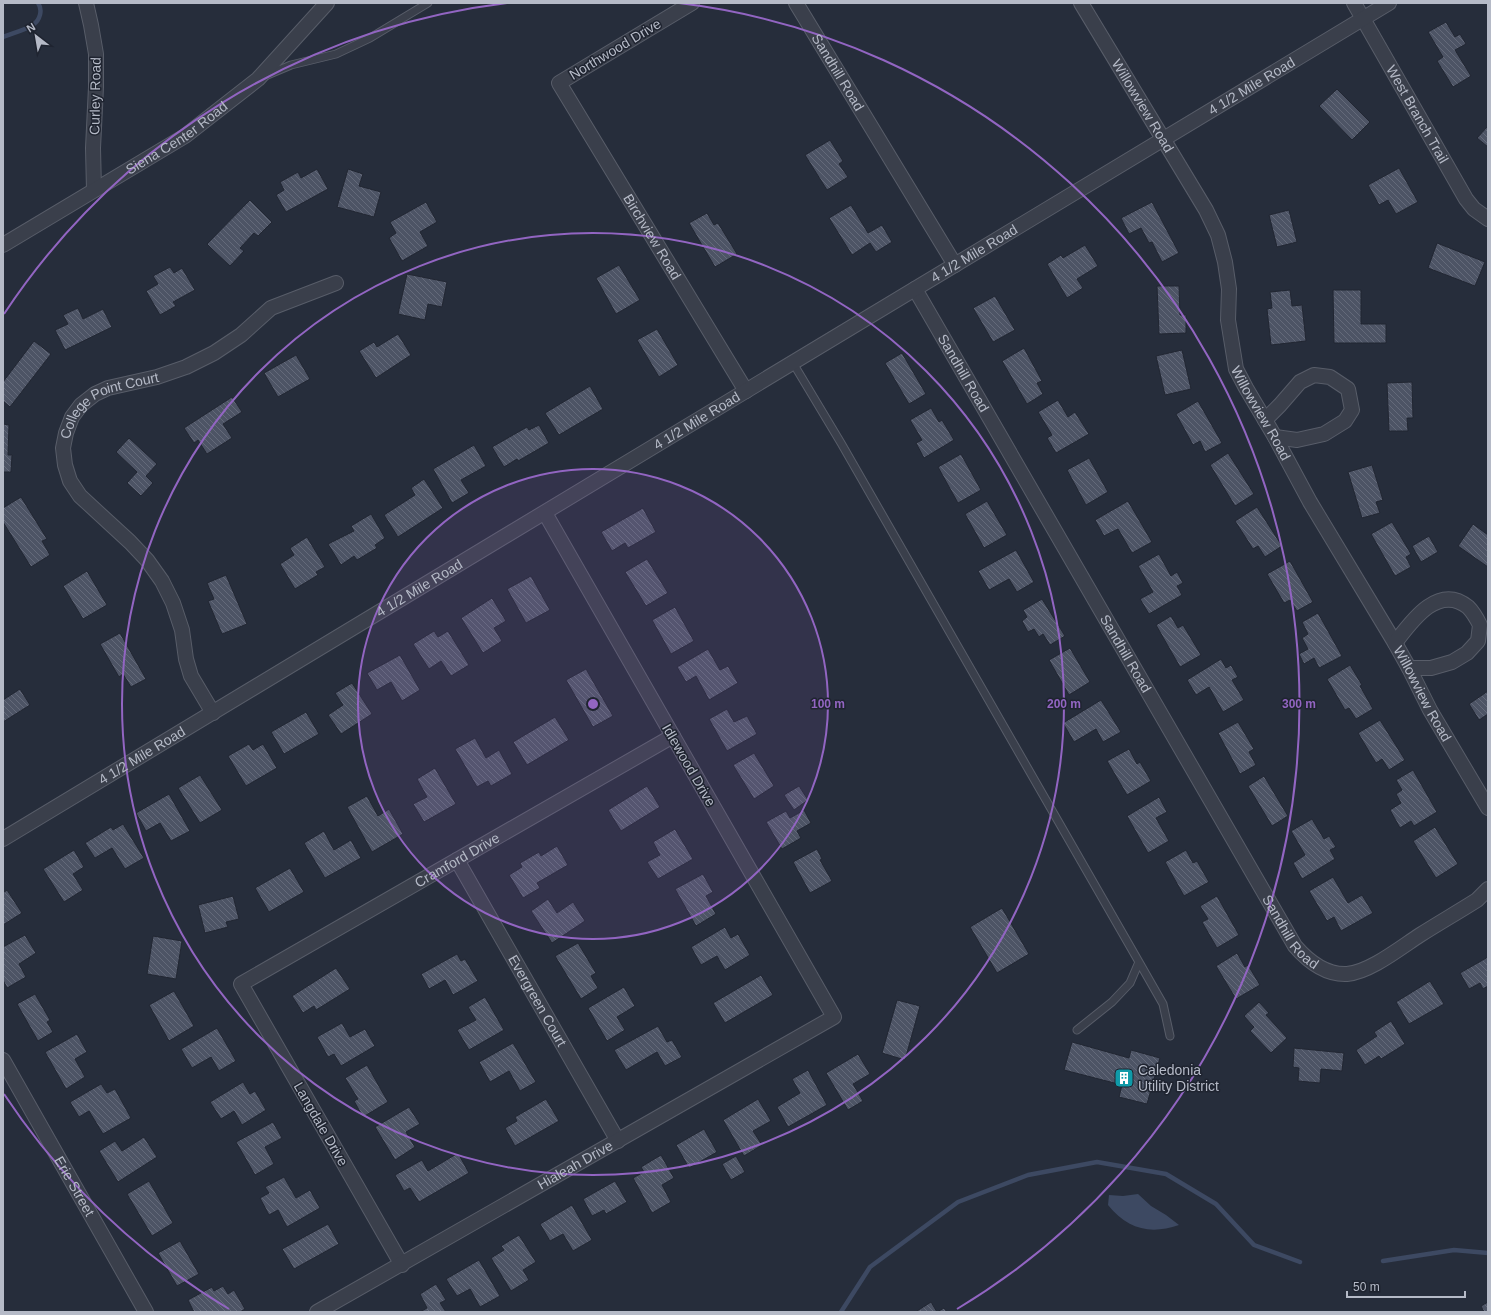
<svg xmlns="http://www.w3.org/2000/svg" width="1491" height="1315" font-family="Helvetica,sans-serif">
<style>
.water{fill:#3d4962}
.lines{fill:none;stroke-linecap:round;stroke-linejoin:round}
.stream{stroke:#3d4962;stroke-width:4.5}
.building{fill:url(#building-back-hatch);stroke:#212632}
.lane-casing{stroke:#585d69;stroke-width:9}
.street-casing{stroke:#585d69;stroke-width:16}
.lane{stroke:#3a3f4b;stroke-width:7}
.street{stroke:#3a3f4b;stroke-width:14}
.ring{fill:none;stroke:#9265c2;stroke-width:2}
.labels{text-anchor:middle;stroke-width:3;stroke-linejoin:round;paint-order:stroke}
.street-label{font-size:14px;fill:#b5bac7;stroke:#1f2430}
.poi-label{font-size:14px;fill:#b5bac7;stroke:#1f2430;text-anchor:start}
.centre{fill:#9265c2;stroke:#1f2430;stroke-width:2}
.ring-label{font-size:12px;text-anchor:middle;font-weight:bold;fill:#9265c2;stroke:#1f2430;stroke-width:3;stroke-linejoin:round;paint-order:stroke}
</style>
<defs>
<pattern id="building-back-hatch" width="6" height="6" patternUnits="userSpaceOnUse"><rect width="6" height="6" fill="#4d5465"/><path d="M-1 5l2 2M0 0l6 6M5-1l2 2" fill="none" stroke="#646a7a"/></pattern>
</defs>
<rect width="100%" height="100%" fill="#262d3b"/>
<path class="water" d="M1138,1194L1151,1206L1166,1215L1179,1225C1150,1235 1127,1229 1108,1205L1109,1195L1123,1196Z"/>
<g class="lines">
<path class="stream" d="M3,37C10,34 28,29 33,25C40,20 43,10 38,3
M1383,1261L1454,1250L1488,1253
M841,1312L870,1267L958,1202L1028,1175L1097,1162L1166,1174L1216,1204L1254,1245L1300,1262"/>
</g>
<path class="building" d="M1446,22L1455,37L1460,34L1466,44L1455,50L1471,76L1453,87L1437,61L1443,57L1428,32Z
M1337,89L1370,122L1352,140L1319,106Z
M1488,126V147L1477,138Z
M830,140L843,161L839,164L848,177L827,190L805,155Z
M1399,168L1418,202L1396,214L1388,200L1379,205L1368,185Z
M317,169L328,189L286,212L276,195L284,190L280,182L298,172L301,178Z
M348,169L363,174L359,186L381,192L374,217L337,207Z
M250,200L272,222L258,236L254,233L240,248L244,251L230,266L207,244Z
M426,202L437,222L420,232L428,246L402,261L389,238L396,233L390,222Z
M1152,202L1179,253L1162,262L1152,242L1149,243L1141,228L1129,234L1121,218Z
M851,205L868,233L882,225L892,242L876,252L870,243L852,255L829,218Z
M1289,210L1297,242L1277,247L1269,215Z
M707,213L714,225L718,223L737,254L715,267L689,223Z
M1437,243L1485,262L1475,286L1428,268Z
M1085,245L1098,266L1077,279L1083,288L1067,298L1047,264L1061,255L1063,258Z
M619,265L640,300L616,314L596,278Z
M170,267L174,273L182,268L195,290L173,302L176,306L160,315L146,291L158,284L153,276Z
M407,274L447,282L442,307L428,304L425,320L398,314Z
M1157,286H1179L1180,315H1186V333L1159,334Z
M1290,290L1292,306L1302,305L1306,341L1271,345L1267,309L1272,308L1270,292Z
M1333,290H1361V324H1386V343H1334Z
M995,296L1015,330L993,342L973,308Z
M78,308L83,319L103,309L112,327L65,350L55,330L68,324L63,315Z
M657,329L678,365L659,377L637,340Z
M398,334L411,355L376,378L359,351L374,342L377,347Z
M34,341L51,354L10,407L3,401V382Z
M1024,348L1042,381L1037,383L1043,394L1027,404L1002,361Z
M1182,350L1191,389L1165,395L1156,356Z
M902,353L926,394L909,404L885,363Z
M296,355L310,379L278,397L264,373Z
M1412,382L1413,418H1407L1408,431H1389L1387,383Z
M590,386L603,409L559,435L545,413Z
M232,397L242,412L223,424L232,438L207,454L198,440L194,443L184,428Z
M1058,400L1068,417L1075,412L1089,434L1056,453L1047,438L1052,435L1038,412Z
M1198,401L1222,443L1205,452L1200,441L1193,445L1176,414Z
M931,408L939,422L942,420L954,440L924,458L916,443L922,440L910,420Z
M3,424L9,425L8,455H12L11,472H3Z
M539,425L549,443L518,461L517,459L504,467L492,447L527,427L529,430Z
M129,438L157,464L146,476L153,483L141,496L127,483L137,472L116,452Z
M474,445L486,466L461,480L469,493L452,503L433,469Z
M1228,453L1254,494L1235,506L1210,465Z
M961,454L981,490L958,503L938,467Z
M1089,458L1108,492L1086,505L1067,470Z
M1372,465L1383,500L1376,502L1380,513L1362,518L1348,472Z
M424,479L443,508L398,537L384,515L415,495L411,488Z
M21,497L47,539L42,541L50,555L31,567L3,522V508Z
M987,501L1007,535L984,548L965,514Z
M1128,501L1152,542L1132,553L1118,529L1104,536L1095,520Z
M1257,507L1282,546L1265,557L1258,546L1253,549L1235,521Z
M643,508L656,532L628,548L625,543L612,551L601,532Z
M371,514L385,538L375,545L377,548L357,560L354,556L341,565L328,544L354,531L351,526Z
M1392,522L1411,554L1406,557L1411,567L1395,576L1371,534Z
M1473,524L1488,535V567L1458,546Z
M1429,536L1438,552L1421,562L1412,546Z
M307,537L325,567L316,572L318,575L295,589L280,564L294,555L290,548Z
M1016,550L1034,582L1017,592L1009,579L989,590L978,571Z
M1159,554L1171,576L1177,572L1183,583L1177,586L1182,595L1149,614L1140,599L1153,592L1138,566Z
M647,559L668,593L646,606L625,572Z
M1290,561L1313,602L1297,611L1290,600L1284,603L1267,574Z
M87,571L107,605L83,619L63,586Z
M226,575L247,624L222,634L208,601L214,599L207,583Z
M531,576L550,610L526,623L507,589Z
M492,598L506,621L494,628L502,641L483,653L461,618Z
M1042,599L1065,636L1050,645L1043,634L1039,637L1034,629L1028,632L1022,621L1027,617L1023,610Z
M675,607L694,641L671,654L652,620Z
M1318,613L1342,656L1319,668L1314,658L1304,664L1299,654L1308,649L1302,638L1308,634L1302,622Z
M1171,616L1178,628L1183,625L1201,655L1180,667L1156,625Z
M434,631L438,637L448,631L469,665L451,676L441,661L429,669L413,644Z
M120,633L146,679L131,687L123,674L119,677L100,644Z
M1070,648L1090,682L1069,695L1049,660Z
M708,649L720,670L728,666L738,683L709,700L696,676L686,682L677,667Z
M400,655L420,690L402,701L391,682L377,690L367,673Z
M1221,659L1226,668L1231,665L1238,677L1232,680L1244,700L1223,712L1209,687L1196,695L1187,680Z
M1350,665L1362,685L1360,686L1373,709L1356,719L1349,708L1345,710L1327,679Z
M586,669L613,716L593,727L566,680Z
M352,683L372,714L341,734L328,715L343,705L335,693Z
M20,689L30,705L3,722V700Z
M1488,691V714L1479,720L1469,704Z
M1101,700L1121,732L1103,742L1096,729L1074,742L1063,723Z
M727,709L734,722L747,716L757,734L727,751L709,719Z
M306,712L319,734L284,754L271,732Z
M555,717L569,740L527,765L513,742Z
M1380,720L1405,760L1389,770L1382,759L1376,763L1358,733Z
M1238,722L1254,749L1249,752L1256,765L1240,774L1218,733Z
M475,738L486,758L499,750L512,774L491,786L488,781L477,787L455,749Z
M249,744L253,750L263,744L277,768L246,786L228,756Z
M1129,749L1137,764L1140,762L1151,781L1127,795L1107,761Z
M754,753L774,786L754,799L733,765Z
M435,768L456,804L424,822L413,804L427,797L417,779Z
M1413,770L1437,812L1414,826L1411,821L1400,828L1390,810L1401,803L1396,794L1402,790L1396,780Z
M200,775L222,810L200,823L178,788Z
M1264,776L1288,816L1272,826L1248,786Z
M647,786L660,807L621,831L608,810Z
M799,786L808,800L794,810L784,795Z
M169,794L190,831L171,841L160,823L146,831L136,813Z
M367,796L378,816L389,809L403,834L372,852L347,807Z
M1159,797L1167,812L1156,818L1169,841L1148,853L1127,816Z
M804,810L811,823L797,831L801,838L782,849L766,822L786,811L790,818Z
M1312,819L1324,839L1329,836L1336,847L1330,850L1335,859L1302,879L1293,863L1305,855L1291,831Z
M123,824L144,858L125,869L112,848L95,858L85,843L111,827L113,830Z
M1435,827L1458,864L1436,878L1413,841Z
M675,829L693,859L658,879L647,862L660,855L653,842Z
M324,831L334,850L351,840L361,858L325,878L304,843Z
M557,846L568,865L537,883L540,888L523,898L509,875L522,867L520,863L539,852L541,856Z
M817,849L822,859L820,860L832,881L810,893L793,862Z
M74,850L84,867L73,874L83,890L64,902L43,869Z
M1186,850L1193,863L1197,861L1209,882L1184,896L1165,862Z
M290,868L304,892L269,912L255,888Z
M703,874L713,892L706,896L716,914L696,926L675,889Z
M1333,877L1348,903L1362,895L1373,913L1341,931L1334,917L1327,921L1309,891Z
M7,890L22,913L3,925V893Z
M233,896L239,919L226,922L228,927L205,933L198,905Z
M1217,896L1239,935L1217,948L1202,922L1208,919L1200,906Z
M548,899L557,913L573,902L585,921L552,943L531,911Z
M1002,908L1029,954L997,973L970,927Z
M725,927L731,938L738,934L750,955L725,970L717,956L701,965L691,947Z
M25,935L36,953L19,964L26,977L7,988L3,980V947Z
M153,936L182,941L176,979L147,974Z
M578,943L596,973L591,976L598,988L581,999L555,956Z
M1237,953L1245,967L1248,965L1260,985L1236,999L1216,966Z
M457,954L461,961L465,959L478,981L453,995L445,980L429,989L421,974Z
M1488,957V986L1483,989L1480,983L1469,989L1460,973Z
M336,968L350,989L316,1010L314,1006L303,1013L292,996Z
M761,975L773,995L725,1023L713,1003Z
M1430,981L1444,1004L1409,1024L1396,1002Z
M624,987L635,1006L617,1017L625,1030L607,1041L588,1008Z
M174,991L194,1026L169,1041L149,1005Z
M35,994L50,1020L47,1022L53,1032L38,1041L17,1004Z
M485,997L504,1030L469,1050L457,1030L476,1020L468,1007Z
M897,1000L920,1006L905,1060L882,1053Z
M1259,1002L1269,1013L1266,1015L1287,1038L1271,1053L1250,1031L1254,1027L1244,1016Z
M1391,1021L1405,1044L1381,1059L1379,1056L1365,1065L1356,1050L1377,1036L1374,1032Z
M342,1023L350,1037L365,1029L375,1046L341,1066L334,1054L328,1057L317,1037Z
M658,1026L667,1042L672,1040L682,1057L665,1066L657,1052L626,1070L614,1050Z
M217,1028L236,1061L219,1071L211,1057L192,1068L181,1049Z
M77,1034L87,1052L75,1059L85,1077L66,1089L45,1052Z
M1072,1042L1129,1058L1131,1050L1160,1058L1147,1104L1119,1097L1122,1085L1064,1070Z
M513,1043L536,1082L520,1091L509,1071L490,1082L479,1062Z
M1294,1048L1344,1053L1342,1071L1321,1069L1320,1083L1298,1081L1299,1068L1293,1067Z
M858,1054L870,1074L853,1084L863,1101L848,1110L826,1073Z
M367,1065L388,1102L363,1117L354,1101L358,1099L345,1078Z
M808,1070L827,1105L788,1127L777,1107L800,1093L792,1079Z
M243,1082L250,1094L255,1091L266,1110L242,1125L234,1111L221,1119L210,1102Z
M101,1084L107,1093L115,1089L131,1118L103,1134L89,1111L79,1117L70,1102Z
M546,1099L559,1121L515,1146L505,1128L517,1121L515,1117Z
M758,1099L771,1121L753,1131L762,1145L744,1156L723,1120Z
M409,1107L420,1124L406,1132L415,1147L395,1160L375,1127Z
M273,1122L282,1138L265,1147L274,1164L255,1175L236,1142Z
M704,1129L717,1152L689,1168L676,1145Z
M144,1137L157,1157L118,1182L99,1151L115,1141L122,1151Z
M458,1153L469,1173L419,1202L410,1188L404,1191L395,1175L422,1160L428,1171Z
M661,1155L674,1178L662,1185L671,1202L652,1213L633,1178L644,1172L641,1167Z
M736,1156L745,1172L731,1180L722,1164Z
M284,1177L296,1198L310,1190L320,1208L287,1227L278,1210L269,1215L260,1198L269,1193L265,1187Z
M149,1181L173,1223L152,1236L127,1194Z
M615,1181L627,1202L606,1214L604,1210L592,1216L583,1199Z
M572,1205L592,1240L573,1251L563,1234L550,1241L540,1224Z
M328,1224L339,1244L294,1269L282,1249Z
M519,1235L536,1262L523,1270L529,1280L511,1291L491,1258L504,1250L501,1246Z
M180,1241L199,1274L177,1286L158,1253Z
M479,1260L500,1296L480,1307L470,1289L457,1296L446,1279Z
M436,1284L446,1300L440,1303L446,1312H420L427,1308L420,1294Z
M223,1286L228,1294L234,1290L245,1309L240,1312H194L188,1300L212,1287L214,1291Z
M931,1302L937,1312H917V1311Z
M1488,1302V1312H1484L1481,1306Z
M944,1308L947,1312H937Z"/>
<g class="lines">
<defs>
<path id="lane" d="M265,76L291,65L336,54L370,38L428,3
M793,363L841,443L1139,962L1163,1004L1170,1036
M1077,1030L1112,1002L1130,983L1139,962"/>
<g id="street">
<path d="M86,3L91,25L96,54V87L93,148L94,190"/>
<path id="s1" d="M692,3L559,83L746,391"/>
<path id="s2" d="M796,3L955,265"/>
<path id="s3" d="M1081,3L1206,210L1218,235L1225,262L1229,289L1228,320L1236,369L1246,388L1275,437L1310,502L1395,643L1409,668L1430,710L1488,808"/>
<path id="s4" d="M1354,3L1466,199L1474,209L1488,219"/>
<path id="s5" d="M3,245L185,136L258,79L327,3"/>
<path id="s6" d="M915,289L1295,946C1308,961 1326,975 1347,974C1370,972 1400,948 1420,935C1439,923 1458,912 1477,900L1488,889"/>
<path d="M1265,420L1280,405L1300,382L1314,375L1330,377L1348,389L1352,410L1345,421L1324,434L1297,440L1275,437"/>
<path d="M1395,643C1411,622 1438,583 1468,607C1473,612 1477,619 1480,625L1478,641L1467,653L1452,662L1431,668H1409"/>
<path id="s7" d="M213,713L191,676L186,659L182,630L173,603L162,581L147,560L130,542L80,496L70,481L65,465L63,448L66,433L72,417L81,405L95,394L108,388L157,377L186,367L214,353L241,335L271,308L336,283"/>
<path id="s8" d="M3,839L1389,3"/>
<path id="s9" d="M457,860L618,1141"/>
<path id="s10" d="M3,1060L146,1312"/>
<path id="s11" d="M402,1265L241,984L673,736"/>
<path id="s12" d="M317,1312L834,1017L545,513"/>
</g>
</defs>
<use href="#lane" class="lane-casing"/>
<use href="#street" class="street-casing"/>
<use href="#lane" class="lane"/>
<use href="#street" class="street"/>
</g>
<circle cx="593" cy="704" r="235" fill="#9265c2" fill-opacity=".12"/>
<g class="ring">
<circle cx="593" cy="704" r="235"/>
<circle cx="593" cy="704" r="471"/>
<path d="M229 1309A706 706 0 0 1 4 1094M4 314A706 706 0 0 1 507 3M679 3A706 706 0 0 1 957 1309"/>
</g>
<defs>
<symbol id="building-square" viewBox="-11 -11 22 22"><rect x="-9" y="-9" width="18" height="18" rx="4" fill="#0f9aa8" stroke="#1f2430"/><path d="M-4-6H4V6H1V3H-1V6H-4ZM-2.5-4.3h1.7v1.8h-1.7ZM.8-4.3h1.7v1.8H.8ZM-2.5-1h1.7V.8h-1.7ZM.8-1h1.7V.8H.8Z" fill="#fff"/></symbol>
</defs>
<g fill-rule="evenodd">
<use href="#building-square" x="1113" y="1067" width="22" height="22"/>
</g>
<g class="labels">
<g class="street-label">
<text transform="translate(615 49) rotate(-31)" y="5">Northwood Drive</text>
<text dy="5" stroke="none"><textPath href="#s2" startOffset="81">Sandhill Road</textPath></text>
<text dy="5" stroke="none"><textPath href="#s8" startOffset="1458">4 1/2 Mile Road</textPath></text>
<text transform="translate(95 96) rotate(-89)" y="5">Curley Road</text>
<text dy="5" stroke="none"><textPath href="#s3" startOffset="120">Willowview Road</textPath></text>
<text dy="5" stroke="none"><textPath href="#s4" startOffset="128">West Branch Trail</textPath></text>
<text dy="5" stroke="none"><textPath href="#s5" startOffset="204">Siena Center Road</textPath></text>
<text dy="5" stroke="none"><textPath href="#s1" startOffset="335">Birchview Road</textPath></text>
<text dy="5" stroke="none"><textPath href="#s8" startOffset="1134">4 1/2 Mile Road</textPath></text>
<text dy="5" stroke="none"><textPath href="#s6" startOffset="97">Sandhill Road</textPath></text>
<text dy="5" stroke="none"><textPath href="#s7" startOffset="384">College Point Court</textPath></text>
<text dy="5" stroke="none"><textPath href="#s3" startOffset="456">Willowview Road</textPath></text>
<text dy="5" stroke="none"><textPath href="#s8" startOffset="810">4 1/2 Mile Road</textPath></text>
<text dy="5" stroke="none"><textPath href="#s8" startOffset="486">4 1/2 Mile Road</textPath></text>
<text dy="5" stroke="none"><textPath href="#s6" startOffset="421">Sandhill Road</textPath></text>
<text dy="5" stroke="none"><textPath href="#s3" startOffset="780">Willowview Road</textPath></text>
<text dy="5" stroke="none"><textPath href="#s8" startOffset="162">4 1/2 Mile Road</textPath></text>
<text transform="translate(689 765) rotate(60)" y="5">Idlewood Drive</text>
<text dy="5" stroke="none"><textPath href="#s11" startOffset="573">Cramford Drive</textPath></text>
<text dy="5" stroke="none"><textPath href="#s6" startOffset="745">Sandhill Road</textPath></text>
<text dy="5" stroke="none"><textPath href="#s9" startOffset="162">Evergreen Court</textPath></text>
<text transform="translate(321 1124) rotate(60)" y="5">Langdale Drive</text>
<text dy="5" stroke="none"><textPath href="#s12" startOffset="297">Hialeah Drive</textPath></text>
<text dy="5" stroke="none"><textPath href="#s10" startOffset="145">Erie Street</textPath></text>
</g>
<g class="poi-label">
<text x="1138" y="1075">Caledonia<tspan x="1138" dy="16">Utility District</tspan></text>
</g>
</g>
<circle cx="593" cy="704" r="6" class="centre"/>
<g class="ring-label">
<text x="828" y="708">100 m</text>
<text x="1064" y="708">200 m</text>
<text x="1299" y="708">300 m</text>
</g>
<rect width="1491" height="1315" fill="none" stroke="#b5bac7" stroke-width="8"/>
<g transform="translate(36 36) rotate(329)" stroke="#1f2430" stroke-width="3" paint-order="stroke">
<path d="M0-3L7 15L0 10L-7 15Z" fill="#b5bac7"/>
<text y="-6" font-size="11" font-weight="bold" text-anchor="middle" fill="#b5bac7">N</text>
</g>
<path d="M1347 1291v6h118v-6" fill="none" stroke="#b5bac7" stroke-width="2"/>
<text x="1353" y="1291" font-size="12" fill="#b5bac7" stroke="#1f2430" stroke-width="3" paint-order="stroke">50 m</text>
</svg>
